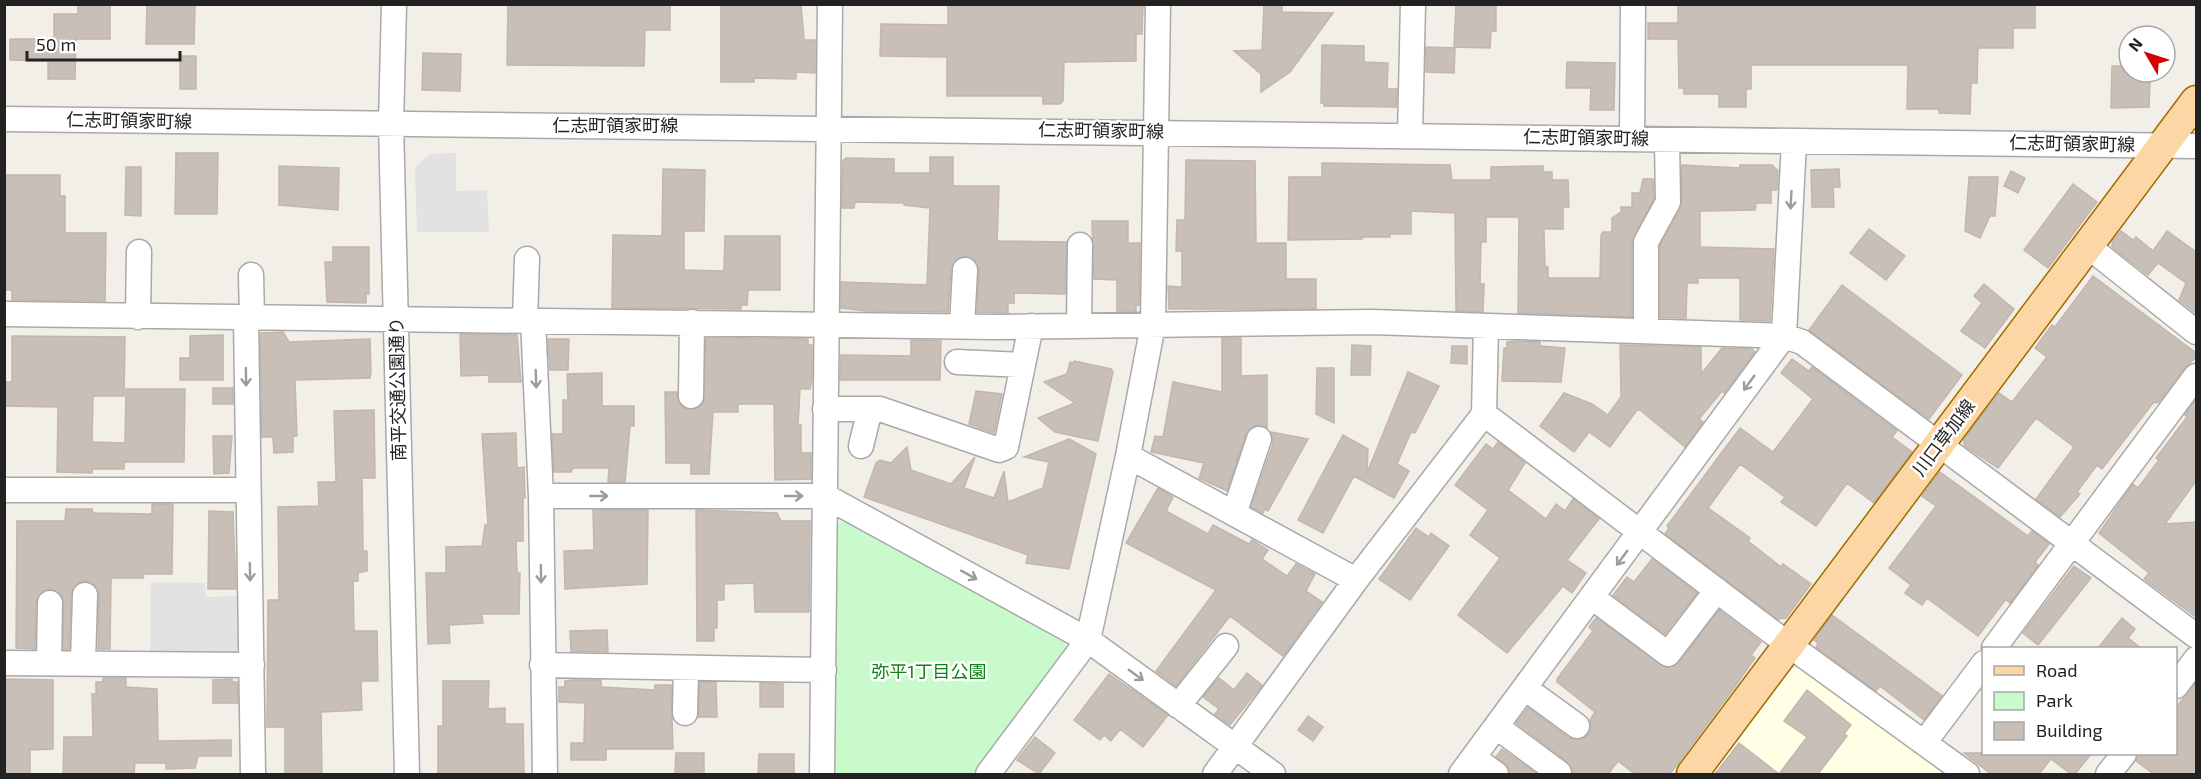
<svg xmlns="http://www.w3.org/2000/svg" width="2201" height="779" font-family="'Exo 2','Noto Sans JP',sans-serif">
<style>
.education{fill:#ffffe5}
.park{fill:#c8facc}
.parking{fill:#e2e2e2}
.building{fill:#c7bfb8;stroke:#c4b6ab;stroke-width:1.5}
.lines{fill:none;stroke-linecap:round;stroke-linejoin:round}
.minor-casing{stroke:#a9a9a9;stroke-width:27}
.major-casing{stroke:#a06b00;stroke-width:33}
.minor{stroke:#fff;stroke-width:24}
.major{stroke:#fcd6a4;stroke-width:30}
.oneway{stroke:#9c9c9c}
.labels{text-anchor:middle;stroke-width:5;stroke-linejoin:round;paint-order:stroke}
.street-label{font-size:18px;fill:#222;stroke:#fff}
.park-label{font-size:18px;fill:#0c8416;stroke:#fff}
</style>
<rect width="100%" height="100%" fill="#f2efe9"/>
<path class="education" d="M1805,666L1948,774H1710L1791,669Z"/>
<path class="park" d="M844,520L1064,634L1066,650L972,774H834V527Z"/>
<path class="parking" d="M456,153V191L487,190L489,232H417L415,168L429,154Z
M151,582L205,583L206,597L240,596L242,644L231,657L150,655Z"/>
<path class="building" d="M78,4H110V39H76L75,79H48V61L10,60V39H54V14H78Z
M147,4H195L194,44H146Z
M508,4H670V30H645L644,66L507,65Z
M721,4H801L804,40H815V73L796,72V79L754,78V82H721Z
M948,4H1143L1142,34H1136V61L1064,62L1063,101L1060,104H1043V96H947V57L880,56L881,24L948,25Z
M1264,4H1282V12L1333,13L1290,72L1261,92V74L1234,51L1262,50Z
M1456,4H1496V31H1491L1490,48L1454,47Z
M1678,4H2035V28H2013V48H1978L1977,83H1971L1970,114L1939,113V109H1907L1908,65H1751V89H1746V107H1719V94H1684V88H1679L1678,39H1648V23H1678Z
M1322,45L1364,46V62L1388,63L1387,89H1397L1396,107L1324,106V103H1321Z
M1426,47L1455,48L1454,73L1426,72Z
M423,53L461,54L460,91L422,90Z
M180,56H196V89H180Z
M1567,62L1615,63L1614,110H1590L1591,88H1566Z
M2112,66H2129V73L2139,74L2150,82L2149,107L2111,108Z
M176,153H218L217,214H175Z
M930,157H953V186H999L997,241L1067,242L1065,294L1014,293V303H1008V313L977,312L979,270L973,258L965,256L958,258L951,269L948,312L867,311L841,308V282L927,285L930,208L904,205V203L855,202L854,208H842L843,161L846,158L894,159V173H930Z
M1186,160L1255,161L1256,243H1286V279H1316V309H1169L1168,286L1182,287V251H1176L1177,220H1185Z
M1322,163L1450,165L1452,180H1491V167L1543,166V172H1552V180H1568L1569,207H1563V229H1544L1545,267H1548V278H1600L1601,235L1603,232H1612V218L1621,212V207H1632V193H1640L1643,179H1653L1654,198L1632,241V317L1518,313L1519,217H1486V242H1481L1480,284H1484L1483,312L1456,311L1455,213L1411,211V234H1390V237H1362V239L1288,240L1289,177H1322Z
M1682,165L1740,168V165H1772L1778,171L1777,190H1771V203H1756L1755,210L1700,211V247L1774,249L1770,321L1740,320V278H1698V283H1687L1686,318H1660V246L1681,208Z
M279,166L339,168L338,210L279,205Z
M126,167H141V216L125,215Z
M663,169L705,170L704,231H684V270L724,271L725,236H780V290H748L747,305H741V309L612,308L613,235L662,236Z
M1839,169L1840,187H1833L1834,207H1812L1811,170Z
M2011,171L2025,178L2018,193L2004,186Z
M4,175H60V196H65V233H106L105,301L12,300V290H4Z
M1969,177H1998L1995,216H1990L1980,238L1965,231Z
M2073,184L2097,202L2048,268L2024,250Z
M1092,221H1128V243H1140L1139,305H1136V311H1117V280L1094,279Z
M1869,229L1905,256L1886,280L1850,253Z
M2121,231L2133,240L2136,237L2153,251L2167,231L2196,252V313L2179,300L2186,283L2158,263L2148,275L2112,247V242Z
M333,247H369V294H366V303L327,302L325,262H333Z
M2093,276L2196,353V357L2185,368L2159,402L2153,403L2102,469L2097,465L2077,492L2080,494L2060,517L2036,499L2074,447L2036,418L1998,468L1965,446L1963,440L1999,393L2012,402L2047,357L2035,348L2052,325L2055,327Z
M1984,284L2014,309L1985,348L1961,331L1982,303L1974,296Z
M1842,285L1962,375L1929,419L1809,330Z
M283,332L289,342L370,339L371,372L370,378L295,380L297,436H293V452L274,453L273,437H262L260,333Z
M460,334L517,335L521,382H489V375L461,376Z
M223,335V380H180V358H190V336Z
M12,336L125,337L124,396H93L92,442L125,443L126,389H185L184,462H124V469H92V473L57,472L58,407L4,406V382H12Z
M706,337L808,339V345H812V380L810,389H800L798,425H801V453H811V479L775,480L774,404H738V412H713L709,474H691V463H666L665,392H677L678,402L684,408L697,409L703,404Z
M1222,338H1241V376L1267,375V428L1256,425L1246,434L1227,491L1199,478L1204,463L1151,452L1155,436L1163,437L1173,382L1222,392Z
M548,339H569L568,370H550Z
M911,340L941,341L940,380H840L841,355L911,356Z
M1517,341L1540,342V346L1565,348L1561,382L1502,381L1504,348H1507V342Z
M1352,345L1371,346L1370,375H1351Z
M1620,345L1701,347V374L1722,348L1752,349L1755,352L1724,393L1722,391L1699,419L1703,422L1685,447L1640,410H1637L1610,447L1589,432L1574,452L1540,426L1564,393L1592,404L1608,415L1621,397Z
M1452,346H1467V364L1451,363Z
M1792,359L1809,371L1812,367L1897,431L1892,437L1912,452L1874,503L1847,483L1816,526L1781,502L1785,497L1740,464L1708,508L1750,538L1748,541L1781,567L1783,564L1811,584L1786,618L1778,619L1665,534L1669,528L1667,526L1740,428L1773,452L1813,399L1781,373Z
M1074,361L1111,369L1113,372L1098,441L1055,432L1038,418L1075,403L1044,382L1067,374L1070,362L1073,363Z
M1317,368H1334V423L1316,414Z
M1408,372L1439,386L1415,433L1411,432L1397,464L1409,471L1394,498L1354,476L1323,533L1298,520L1343,435L1368,449L1367,473Z
M602,373V406H634V426H630L625,482H608L609,468H573L571,472H554L552,434H563V400H568L567,374Z
M213,388H233V404H213Z
M976,391L1002,394L994,433L969,424Z
M2196,399V481L2165,524L2196,522V617L2144,579L2149,573L2099,533L2133,484L2138,488L2159,460L2156,458L2187,417L2185,415Z
M374,410L375,478H362L363,551H367V571L358,573V581H353L354,631H377L378,681H361L362,710L321,712L322,774H285V727H267L268,600H279L278,507L319,506L318,482H336L334,411Z
M1271,432L1308,439L1268,511L1265,509L1263,513L1251,507L1273,444Z
M516,433L517,468L524,467L525,498H523V541H516L517,573H520L519,614H482L483,623L449,625L450,643L428,644L426,573H446V547L482,546L485,525H488L482,434Z
M213,436H232L229,473L214,474Z
M1069,439L1096,454L1069,569L1026,563L1028,555L864,497L876,463L880,460L891,463L907,447L911,470L951,484L975,457L964,488L994,498L1004,471L1008,502L1043,488L1049,462L1024,457Z
M1498,442L1525,463L1508,490L1546,519L1556,504L1565,511L1573,499L1599,519L1567,560L1586,573L1572,593L1563,586L1507,653L1458,615L1500,558L1470,535L1488,510L1455,485L1486,444L1493,449Z
M1940,472L2028,536L2032,531L2049,544L2035,562L2038,565L2010,603L2006,599L1978,636L1927,598L1922,605L1905,593L1911,585L1889,568L1936,506L1922,496Z
M1158,488L1173,497L1166,511L1208,534L1213,525L1249,544L1252,540L1268,550L1262,559L1287,576L1296,564L1315,574L1306,591L1322,602L1283,656L1230,616L1176,686L1156,671L1216,590L1126,543Z
M152,504H173L172,574H144L143,578H111L110,649H98L99,595L93,583L85,581L78,583L71,594L69,649H63V597L51,589L43,591L36,602L35,649L16,648L17,521H65L66,509H92L93,513L152,514Z
M593,510H648L647,584L565,589L564,551L594,550Z
M696,510L777,513L781,521H810L809,612H755L754,583L724,584V600H717V628H714V641H697Z
M209,511L233,512L236,589H208Z
M1416,528L1429,537L1431,533L1449,546L1410,600L1379,579Z
M1652,559L1697,593L1665,634L1613,595L1627,577L1634,582Z
M2074,566L2091,578L2038,645L2023,633Z
M1719,610L1761,642L1751,655L1755,658L1736,685L1670,774H1635L1618,761L1608,774H1573L1567,762L1516,723L1528,708L1569,738L1582,739L1588,735L1591,727L1590,720L1595,712L1557,682V679L1593,631L1589,627L1596,618L1667,668L1679,663Z
M1832,615L1942,696L1924,720L1880,686L1876,691L1816,647L1818,643L1814,640Z
M2122,618L2135,629L2128,638L2141,648H2098Z
M607,630L608,652L571,651L570,631Z
M1247,673L1262,685L1230,725L1215,714L1219,709L1203,697L1219,678L1234,690Z
M1109,674L1168,715L1143,747L1120,729L1111,741L1104,735L1100,740L1074,720Z
M103,678H126V687L157,689L158,741L231,740V756H198L195,768L166,769V763H135L134,774H63L64,737H93L92,694H96V682H103Z
M4,679L53,680V749L30,750V774H4Z
M232,679V682H237L238,703H213V680Z
M572,680H601V687L655,690V685H671L673,749H606V760H571V743H584L585,703L559,702V687H565V681Z
M443,681H489L488,709L505,708V724H523L524,774H438V726H443Z
M700,682H716L717,717H698Z
M2196,682V774H2154L2136,761L2138,753H2175V709Z
M760,683L783,684V707H760Z
M1807,690L1851,725L1844,734L1847,736L1818,774H1715L1739,743L1779,774L1807,737L1784,721Z
M1308,716L1323,727L1313,741L1298,730Z
M1035,737L1055,753L1039,774L1017,760Z
M1502,749L1537,774H1510L1509,768L1496,757Z
M676,753H704V772H675Z
M1964,753H2092L2075,774H2071L2051,759L2039,774H1991Z
M759,754H794V774H758Z"/>
<g class="lines">
<defs>
<path id="minor" d="M394,4L391,124L407,774
M4,119L2196,146
M1410,135L1413,4
M1632,139L1633,4
M2089,247L2196,332
M251,275L252,319
M4,314L996,327L1372,322L1784,336L1802,342L2196,636
M138,317L139,252
M246,319L253,774
M525,320L527,259
M533,320L541,496L545,774
M962,326L965,270
M1079,326L1080,245
M1646,331V242L1668,202L1667,140
M957,362L1023,365
M691,396L692,322
M825,409H880L999,450L1006,447L1031,326
M1484,414L1789,645L1967,774
M861,446L870,409
M1128,456L1356,580
M4,490H248
M541,496H825L1088,640L1273,774
M1234,514L1259,439
M1593,598L1668,654L1717,590
M1994,648L2196,376
M49,662L50,603
M4,663L252,665
M83,663L85,595
M542,665L824,670
M2176,686L2196,659
M1526,689L1577,726
M1178,706L1226,646
M685,713L686,668
M1497,727L1559,773
M1924,743L1984,663
M1474,758L1496,774
M822,774L830,4
M988,774L1088,640L1128,456L1153,325L1158,4
M1215,774L1356,580L1484,414L1486,326
M1461,774L1784,336L1794,142
M2108,774L2124,754"/>
<path id="major" d="M1692,774L2196,101"/>
</defs>
<use href="#minor" class="minor-casing"/>
<use href="#major" class="major-casing"/>
<use href="#minor" class="minor"/>
<use href="#major" class="major"/>
</g>
<defs><path id="oneway-shaft" d="M-6 0H5M1.5-3L5.5 0L1.5 3" fill="none" stroke-width="1.6" stroke-linecap="round" stroke-linejoin="round" transform="scale(1.5)"/></defs>
<g class="oneway">
<use href="#oneway-shaft" transform="translate(1791 200) rotate(93)"/>
<use href="#oneway-shaft" transform="translate(246 377) rotate(89)"/>
<use href="#oneway-shaft" transform="translate(536 379) rotate(88)"/>
<use href="#oneway-shaft" transform="translate(1749 383) rotate(126)"/>
<use href="#oneway-shaft" transform="translate(599 496)"/>
<use href="#oneway-shaft" transform="translate(794 496)"/>
<use href="#oneway-shaft" transform="translate(1622 558) rotate(126)"/>
<use href="#oneway-shaft" transform="translate(250 572) rotate(89)"/>
<use href="#oneway-shaft" transform="translate(541 574) rotate(89)"/>
<use href="#oneway-shaft" transform="translate(969 575) rotate(29)"/>
<use href="#oneway-shaft" transform="translate(1136 675) rotate(36)"/>
</g>
<g class="labels">
<g class="street-label">
<text transform="translate(129 121) rotate(1)" y="6">仁志町領家町線</text>
<text x="615" y="132">仁志町領家町線</text>
<text transform="translate(1101 131) rotate(1)" y="6">仁志町領家町線</text>
<text transform="translate(1586 138) rotate(1)" y="6">仁志町領家町線</text>
<text transform="translate(2072 144) rotate(1)" y="6">仁志町領家町線</text>
<text transform="translate(398 389) rotate(-91)" y="6">南平交通公園通り</text>
<text transform="translate(1944 438) rotate(-53)" y="6">川口草加線</text>
</g>
<g class="park-label">
<text x="929" y="678">弥平1丁目公園</text>
</g>
</g>
<rect width="2201" height="779" fill="none" stroke="#222222" stroke-width="12"/>
<rect x="1982" y="647" width="195" height="108" fill="#ffffff" stroke="#a7a7a7" stroke-width="1.5"/>
<rect x="1994" y="666" width="30" height="9" fill="#fcd6a4" stroke="#a7a7a7" stroke-width="1.5"/>
<text x="2036" y="677" font-size="18" fill="#222222">Road</text>
<rect x="1994" y="692" width="30" height="18" fill="#c8facc" stroke="#a7a7a7" stroke-width="1.5"/>
<text x="2036" y="707" font-size="18" fill="#222222">Park</text>
<rect x="1994" y="722" width="30" height="18" fill="#c7bfb8" stroke="#a7a7a7" stroke-width="1.5"/>
<text x="2036" y="737" font-size="18" fill="#222222">Building</text>
<g transform="translate(2147 54) rotate(309)"><circle r="28" fill="#ffffff" stroke="#a7a7a7" stroke-width="1.5"/>
<path d="M0-4.5L10 22L0 15L-10 22Z" fill="#d40000"/>
<text y="-9" font-size="16" font-weight="bold" text-anchor="middle" fill="#222222">N</text>
</g>
<path d="M27 51v9h153v-9" fill="none" stroke="#222222" stroke-width="3"/>
<text x="36" y="51" font-size="18" fill="#222222" stroke="#ffffff" stroke-width="4.5" paint-order="stroke">50 m</text>
</svg>
